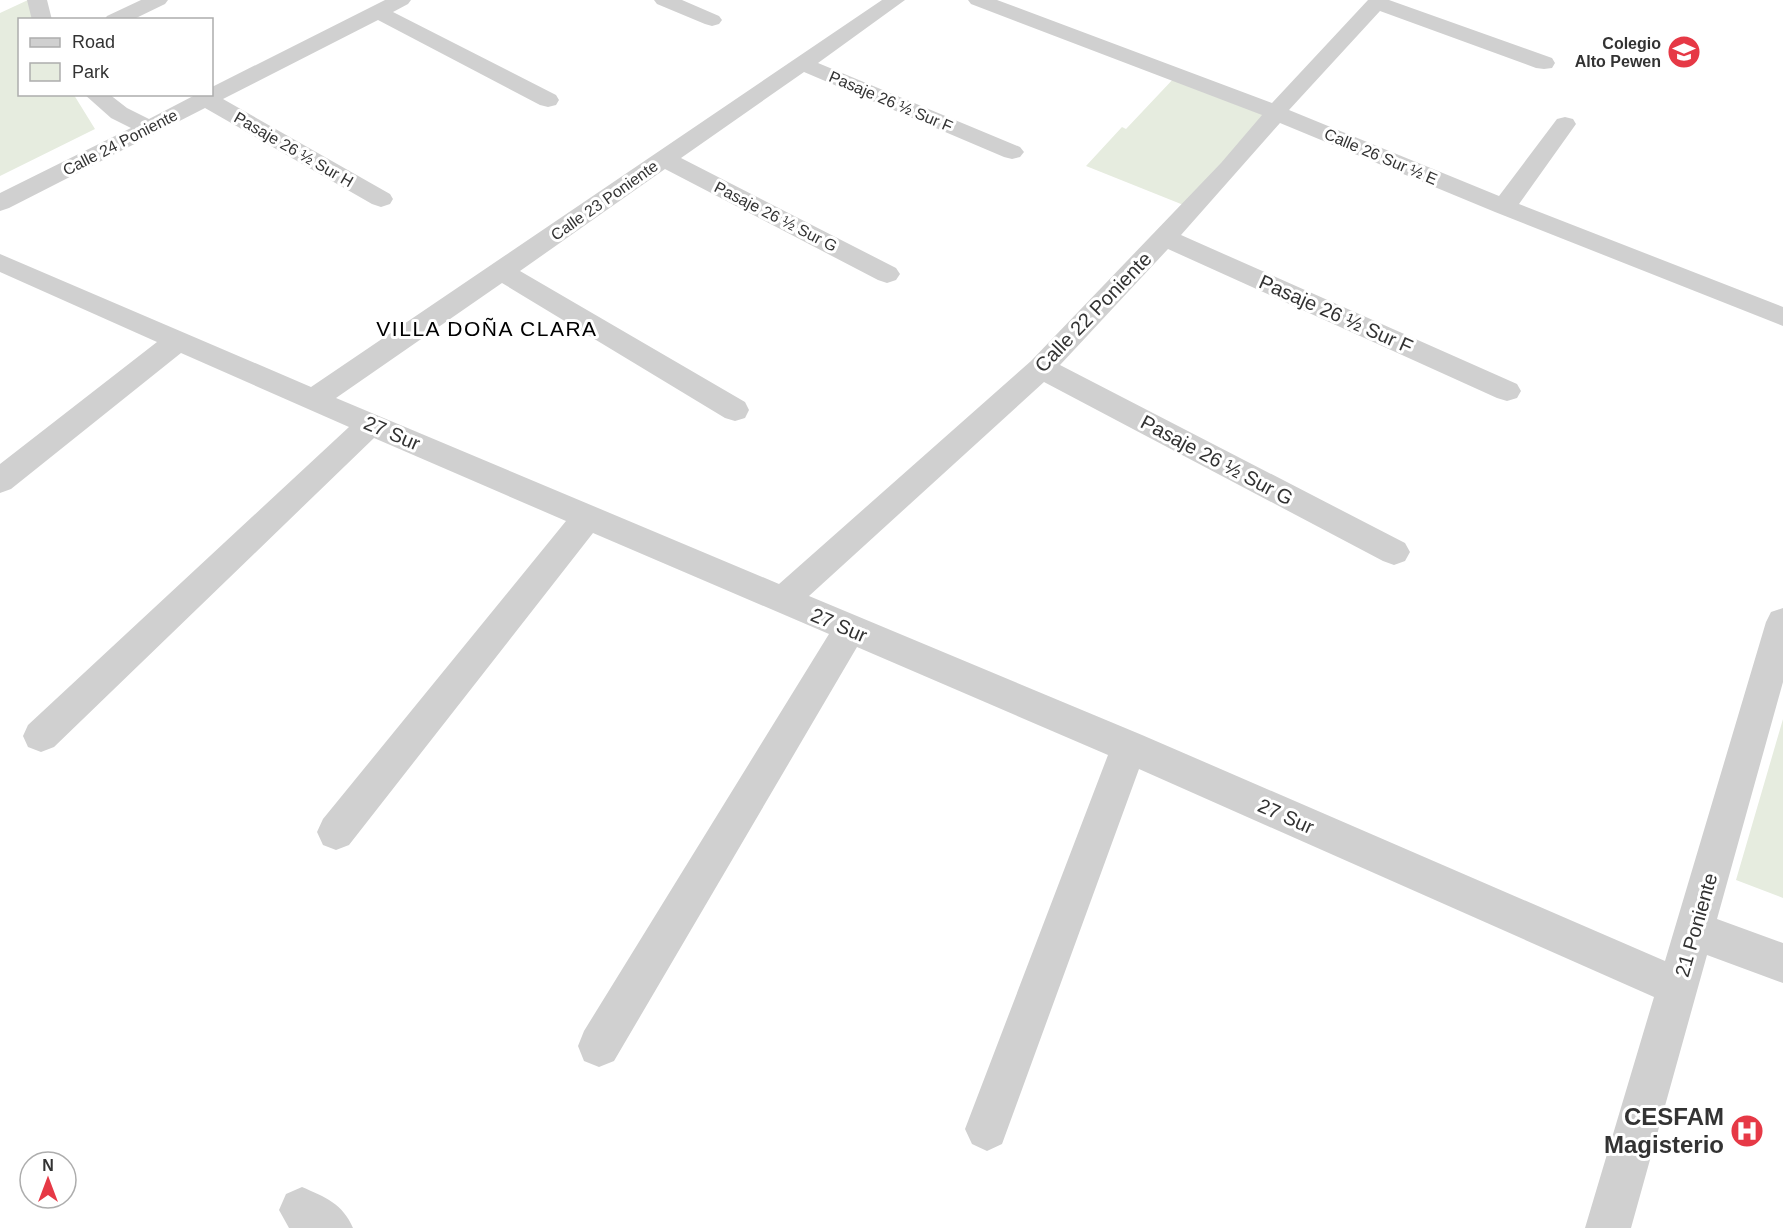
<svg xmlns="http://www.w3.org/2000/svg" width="1783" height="1228" font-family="Helvetica,sans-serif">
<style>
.green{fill:#e6ecdf}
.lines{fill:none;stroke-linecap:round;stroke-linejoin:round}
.minor{fill:#d0d0d0;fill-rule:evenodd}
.labels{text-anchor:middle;stroke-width:6;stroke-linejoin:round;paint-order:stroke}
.far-poi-label{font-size:16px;font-weight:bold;fill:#333;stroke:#fff;text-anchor:end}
.far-street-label{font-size:16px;fill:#333;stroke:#fff}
.street-label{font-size:20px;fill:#333;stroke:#fff}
.neighbourhood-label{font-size:21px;letter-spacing:1.5px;fill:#000;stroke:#fff}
.near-poi-label{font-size:24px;font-weight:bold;fill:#333;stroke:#fff;text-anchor:end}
</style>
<rect width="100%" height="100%" fill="#fff"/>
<path class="green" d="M28,0L41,19L20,20V94L74,95L95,129L0,176V13Z
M1176,76L1271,111L1191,208L1086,166L1122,127L1126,129Z
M1783,719V898L1736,880Z"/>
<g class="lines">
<path class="minor" d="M27,0H47L52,20H32Z
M141,0H168L165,4L132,20H104L107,16Z
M385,0H411L408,4L393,12L556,95L559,100L556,105L548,107L540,105L378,20L223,99L390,194L393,199L390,204L381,207L372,204L205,108L9,208L0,211V193L131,128L111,118L84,94H109L127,108L149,119L197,94H212V87Z
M654,0H682L719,16L722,20L719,24L712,26L705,24L657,4Z
M882,0H905L818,63L1020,147L1024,152L1020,157L1012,159L1004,157L804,72L681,158L896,268L900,274L896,280L887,283L878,280L665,169L520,271L745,402L749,410L745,418L735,421L725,418L502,283L336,398L779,584L1031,361L1221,163L1262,115L971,4L968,0H997L1272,103L1368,0H1389L1552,58L1555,63L1552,68L1544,69L1536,68L1380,11L1289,110L1499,196L1557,119L1565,117L1573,119L1576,124L1519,204L1783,307V326L1495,212L1280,123L1181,235L1517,384L1521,391L1517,398L1507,401L1497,398L1168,249L1060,365L1405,543L1410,552L1405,561L1394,565L1383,561L1044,382L809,596L1142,735L1665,961L1766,622L1771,612L1783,608V682L1717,919L1783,943V983L1707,955L1631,1228H1585L1654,997L1139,769L1002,1144L987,1151L972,1144L965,1129L1108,755L857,647L614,1061L599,1067L584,1061L578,1046L584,1031L829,634L593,533L349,845L336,850L323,845L317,832L323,819L566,521L374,438L54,747L41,752L28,747L23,736L28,725L349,427L181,353L11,489L0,493V464L157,342L0,272V254L311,387Z
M302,1187C325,1197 343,1204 353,1228H289L279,1210L286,1194Z"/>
</g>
<defs>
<symbol id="school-disc" viewBox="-11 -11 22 22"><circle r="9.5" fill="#e63946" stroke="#fff"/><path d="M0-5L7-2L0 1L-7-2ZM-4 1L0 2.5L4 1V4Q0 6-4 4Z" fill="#fff"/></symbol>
<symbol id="hospital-disc" viewBox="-11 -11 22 22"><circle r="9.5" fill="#e63946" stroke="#fff"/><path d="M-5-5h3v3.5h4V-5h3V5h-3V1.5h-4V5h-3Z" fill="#fff"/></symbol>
</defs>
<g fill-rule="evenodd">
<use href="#school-disc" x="1665" y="33" width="38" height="38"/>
<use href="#hospital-disc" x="1728" y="1112" width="38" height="38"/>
</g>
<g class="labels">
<g class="far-poi-label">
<text x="1661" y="49">Colegio<tspan x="1661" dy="18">Alto Pewen</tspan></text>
</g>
<g class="far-street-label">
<text transform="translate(891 101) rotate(23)" y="6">Pasaje 26 ½ Sur F</text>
<text transform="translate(120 142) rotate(-27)" y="6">Calle 24 Poniente</text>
<text transform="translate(294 149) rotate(30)" y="6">Pasaje 26 ½ Sur H</text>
<text transform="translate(1381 156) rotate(23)" y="6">Calle 26 Sur ½ E</text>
<text transform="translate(604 200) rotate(-35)" y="6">Calle 23 Poniente</text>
<text transform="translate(776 216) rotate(27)" y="6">Pasaje 26 ½ Sur G</text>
</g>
<g class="street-label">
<text transform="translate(1093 312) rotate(-46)" y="7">Calle 22 Poniente</text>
<text transform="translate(1336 314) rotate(24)" y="7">Pasaje 26 ½ Sur F</text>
<text transform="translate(392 433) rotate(23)" y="7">27 Sur</text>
<text transform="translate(1217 460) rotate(28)" y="7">Pasaje 26 ½ Sur G</text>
<text transform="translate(839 625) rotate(23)" y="7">27 Sur</text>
<text transform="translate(1286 816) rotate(24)" y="7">27 Sur</text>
<text transform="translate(1696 925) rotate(-74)" y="7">21 Poniente</text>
</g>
<g class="neighbourhood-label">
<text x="487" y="336">VILLA DOÑA CLARA</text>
</g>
<g class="near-poi-label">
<text x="1724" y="1125">CESFAM<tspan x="1724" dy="28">Magisterio</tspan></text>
</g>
</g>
<rect x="18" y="18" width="195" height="78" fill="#ffffff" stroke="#adadad" stroke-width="1.5"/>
<rect x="30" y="38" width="30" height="9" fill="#d0d0d0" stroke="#adadad" stroke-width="1.5"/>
<text x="72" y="48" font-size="18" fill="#333333">Road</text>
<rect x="30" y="63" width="30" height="18" fill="#e6ecdf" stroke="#adadad" stroke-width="1.5"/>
<text x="72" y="78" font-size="18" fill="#333333">Park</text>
<g transform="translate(48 1180)"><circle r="28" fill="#ffffff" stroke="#adadad" stroke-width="1.5"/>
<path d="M0-4.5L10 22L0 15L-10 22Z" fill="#e63946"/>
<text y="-9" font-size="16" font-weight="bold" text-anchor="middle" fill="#333333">N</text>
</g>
</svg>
